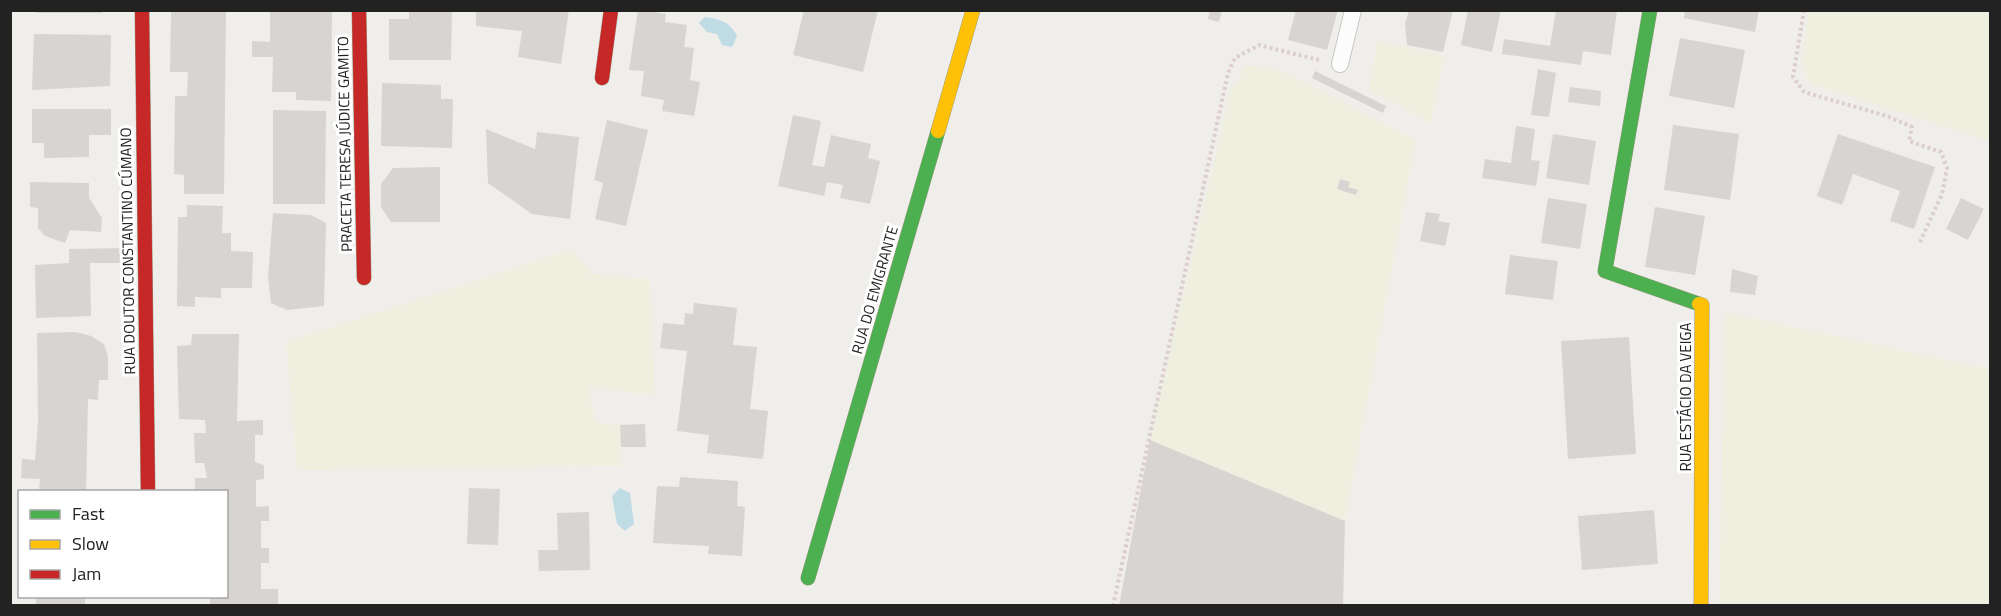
<svg xmlns="http://www.w3.org/2000/svg" width="2001" height="616" font-family="'Titillium Web',sans-serif">
<style>
.farmland{fill:#efefdf}
.water{fill:#bfdbe3}
.building{fill:#d7d4d2}
.lines{fill:none;stroke-linecap:round;stroke-linejoin:round}
.lane-casing{stroke:#c9c8c7;stroke-width:18}
.fast-casing{stroke:#999a82;stroke-width:15}
.slow-casing{stroke:#999a82;stroke-width:15}
.jam-casing{stroke:#999a82;stroke-width:15}
.path{stroke:#dccecd;stroke-width:4;stroke-dasharray:3 3;stroke-linecap:butt}
.lane{stroke:#fdfcfc;stroke-width:16}
.fast{stroke:#4caf50;stroke-width:14}
.slow{stroke:#ffc107;stroke-width:14}
.jam{stroke:#c62828;stroke-width:14}
.labels{text-anchor:middle;stroke-width:6;stroke-linejoin:round;paint-order:stroke}
.street-label{font-size:15px;fill:#222;stroke:#fff}
</style>
<rect width="100%" height="100%" fill="#f0eeeb"/>
<path class="farmland" d="M1809,11H1990V142L1810,83L1801,62Z
M1377,41L1444,56L1431,123L1369,90Z
M1246,65L1281,70L1416,140L1345,521L1150,440L1230,93Z
M572,249L592,274L650,279L655,396L588,386L594,417L602,424L620,425L621,466L297,470L286,342Z
M1725,312L1990,369V605H1719Z"/>
<path class="water" d="M705,17C720,19 730,22 737,36L732,47L722,45L717,34L707,32L699,23Z
M620,488L630,493L634,524L625,531L617,524L612,496Z"/>
<path class="building" d="M36,10H102V13H36Z
M171,10H226L224,194H184V175L174,174L175,96H187L188,72H170Z
M270,10H332L331,101L296,100V92H272L273,57H252V41L270,42Z
M409,10H452L451,60H389V19H409Z
M476,10H569L561,64L518,57L522,31L476,26Z
M638,10L666,14L665,22L687,25L684,47L694,48L690,80L700,82L694,116L662,111L664,100L641,96L644,71L629,70Z
M804,10H878L863,72L793,55Z
M1210,10H1222L1219,22L1208,19Z
M1296,10H1338L1327,50L1288,40Z
M1409,10H1453L1443,52L1407,45L1405,24Z
M1468,10H1501L1492,52L1461,45Z
M1556,10H1617L1611,55L1583,51L1581,65L1502,54L1504,39L1550,46Z
M1685,10H1759L1755,32L1684,18Z
M34,34L111,35L110,86L32,90Z
M1680,38L1745,50L1734,108L1669,96Z
M1538,69L1556,73L1549,117L1531,115Z
M1315,71L1386,106L1383,113L1312,78Z
M382,83L441,85V99H453L452,148L381,146Z
M1570,87L1601,91L1600,106L1568,102Z
M32,109H111V135H89V157L44,158V143H32Z
M273,110L326,111L325,204H273Z
M793,115L821,121L812,165L824,167L831,135L871,144L868,158L880,161L870,204L840,198L843,185L827,182L824,196L778,186Z
M607,120L648,130L626,226L595,219L603,183L594,180Z
M1673,125L1739,134L1730,200L1664,190Z
M1516,126L1535,129L1531,160L1540,161L1536,186L1482,178L1485,159L1511,163Z
M486,129L535,149L537,132L579,137L570,219L532,214L488,183Z
M1553,134L1596,141L1589,185L1546,178Z
M1838,134L1935,167L1914,229L1890,221L1900,191L1853,174L1842,205L1817,196Z
M440,167V222H391L381,207V184L393,168Z
M1340,179L1350,182L1348,187L1358,190L1356,195L1337,189Z
M30,182L89,183V198L102,218L101,232L70,230L65,243L45,236L38,228V208L30,207Z
M1548,198L1587,204L1580,249L1541,243Z
M1961,198L1984,209L1968,240L1946,229Z
M187,205L223,206L222,233H231V251L253,252L252,288H221V298L195,297V307L177,306L178,217H187Z
M1655,207L1705,216L1695,275L1645,267Z
M1426,212L1440,214L1438,221L1450,223L1445,246L1420,241Z
M273,213L311,215L326,223L324,306L287,310L271,303L268,277Z
M129,248V263H90L91,316L36,318L35,265L69,263V249Z
M1510,255L1558,261L1553,300L1505,294Z
M1732,269L1758,276L1755,295L1730,292Z
M694,303L737,308L733,345L757,347L750,409L768,411L763,459L707,453L709,435L677,431L687,351L660,348L663,323L684,325L685,313L693,314Z
M75,332L91,336L104,344L108,357V380H99L98,400L88,399L86,492H39L40,479L21,478L22,459L35,460L38,422L37,333Z
M192,334H239L237,421L263,420V435H255V462L264,465V479L256,480V507L269,506V521H261V548H269V563H261V589H278V606H210V597H226V492H195V478H207L204,463H195L194,433H206L205,420L179,419L177,346L191,345Z
M1629,337L1636,454L1568,459L1561,341Z
M645,424L646,447H621L620,425Z
M1150,440L1345,521L1343,606H1119Z
M680,477L738,481L737,506L745,507L742,556L708,554L709,546L653,543L657,486L679,487Z
M469,488L500,489L498,545L467,544Z
M1654,510L1658,564L1582,570L1578,516Z
M589,512L590,570L539,571L538,550H558L557,513Z
M36,597H85V606H36Z"/>
<g class="lines">
<defs>
<path id="lane" d="M1340,64L1353,10"/>
<path id="fast" d="M1650,10L1605,271L1699,304
M808,578L938,131"/>
<path id="slow" d="M938,131L973,10
M1699,304L1702,305L1701,606"/>
<path id="jam" d="M142,10L148,492
M359,10L364,278
M602,78L611,10"/>
</defs>
<use href="#lane" class="lane-casing"/>
<use href="#fast" class="fast-casing"/>
<use href="#slow" class="slow-casing"/>
<use href="#jam" class="jam-casing"/>
<path class="path" d="M1804,10L1793,77L1804,92L1887,116L1912,127L1909,141L1941,152L1947,168L1942,194L1920,242
M1113,606L1228,73L1235,58L1259,45L1319,60"/>
<use href="#lane" class="lane"/>
<use href="#fast" class="fast"/>
<use href="#slow" class="slow"/>
<use href="#jam" class="jam"/>
</g>
<g class="labels">
<g class="street-label">
<text transform="translate(345 144) rotate(-91)" y="5">PRACETA TERESA JÚDICE GAMITO</text>
<text transform="translate(128 251) rotate(-91)" y="5">RUA DOUTOR CONSTANTINO CÚMANO</text>
<text transform="translate(875 290) rotate(-74)" y="5">RUA DO EMIGRANTE</text>
<text transform="translate(1686 397) rotate(-90)" y="5">RUA ESTÁCIO DA VEIGA</text>
</g>
</g>
<rect width="2001" height="616" fill="none" stroke="#222222" stroke-width="24"/>
<rect x="18" y="490" width="210" height="108" fill="#ffffff" stroke="#a7a7a7" stroke-width="1.5"/>
<rect x="30" y="510" width="30" height="9" fill="#4caf50" stroke="#a7a7a7" stroke-width="1.5"/>
<text x="72" y="520" font-size="18" fill="#222222">Fast</text>
<rect x="30" y="540" width="30" height="9" fill="#ffc107" stroke="#a7a7a7" stroke-width="1.5"/>
<text x="72" y="550" font-size="18" fill="#222222">Slow</text>
<rect x="30" y="570" width="30" height="9" fill="#c62828" stroke="#a7a7a7" stroke-width="1.5"/>
<text x="72" y="580" font-size="18" fill="#222222">Jam</text>
</svg>
